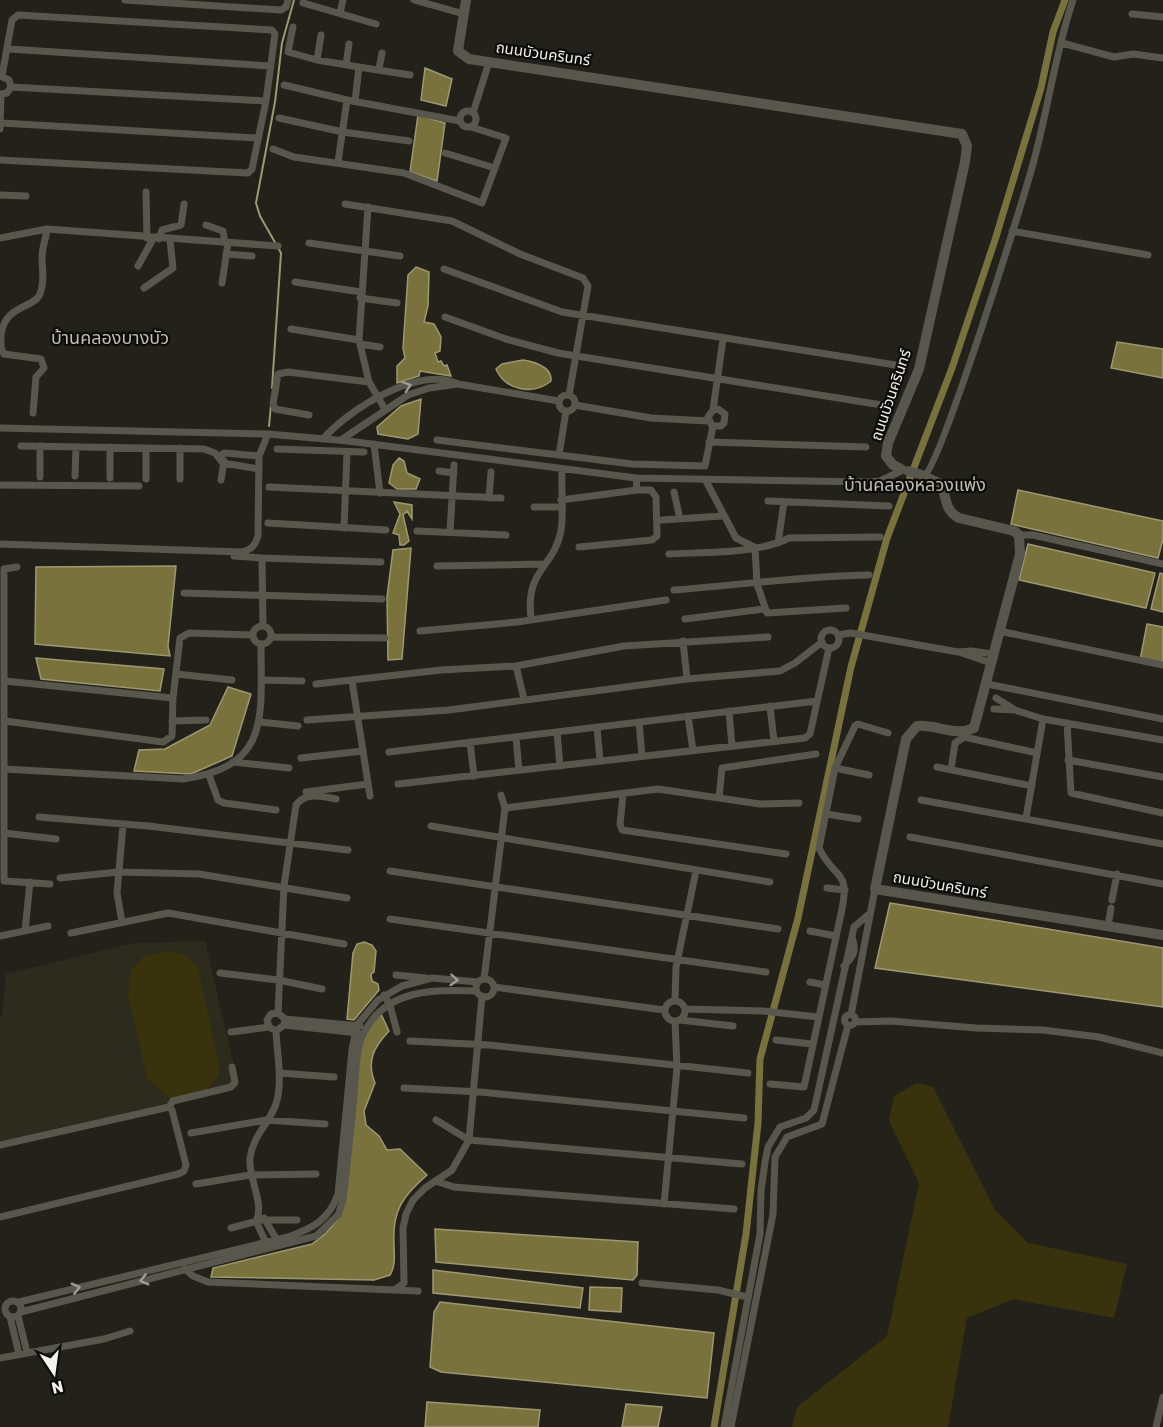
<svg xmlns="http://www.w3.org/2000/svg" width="1163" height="1427" font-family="Rubik,'Noto Sans Thai',sans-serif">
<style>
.built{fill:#2d2b1d}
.green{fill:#38330d}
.water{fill:#7a723c;stroke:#9e9871;stroke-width:1.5}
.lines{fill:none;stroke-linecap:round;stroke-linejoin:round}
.stream{stroke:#9e9871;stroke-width:2}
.canal{stroke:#7a723c;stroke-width:7}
.street{stroke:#58574d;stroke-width:7}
.secondary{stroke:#58574d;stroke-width:10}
.oneway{stroke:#9d9d95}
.labels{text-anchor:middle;stroke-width:4.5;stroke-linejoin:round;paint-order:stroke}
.street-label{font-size:15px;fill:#f2f2ec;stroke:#0c0b08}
.quarter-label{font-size:18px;fill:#c0beb3;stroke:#0c0b08}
</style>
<rect width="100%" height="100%" fill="#23221a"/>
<path class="built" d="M205,941L239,1087L0,1143V1016H2L6,974L134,943Z"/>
<path class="green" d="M173,951L189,958L198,967L220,1071C207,1096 197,1098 170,1098L147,1078L128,994L131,970L144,956Z
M917,1083L933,1087L995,1210L1028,1243L1127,1264L1114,1318L1014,1299L967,1318L948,1427H792L797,1407L887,1336L919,1183L889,1121L894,1096Z"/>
<path class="water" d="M425,68L452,79L446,106L421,100Z
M418,115L445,123L437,181L410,172Z
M416,267L429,272L428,306L424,322L434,324L441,337L440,351L435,353L438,362L441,361L444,366L447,365L451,376L420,371L419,376L397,383V366L405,358L403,348L408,275Z
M1117,342L1163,349V378L1111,368Z
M523,360C535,362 552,367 551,381C533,396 505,390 496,369L502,364Z
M421,399L418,434L408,439L378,434L377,427L401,406Z
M399,458L404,461L407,473L420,479L416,489H397L389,483L393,465Z
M1018,490L1163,521V539L1158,558L1011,524Z
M394,502L412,505V519L407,511L403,515L409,541L404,545H400L399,535L393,533L400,514Z
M1028,544L1155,573L1146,608L1019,580Z
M411,548L402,659L388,660L387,597L393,550Z
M176,566L168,646L170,656L35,644L36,567Z
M1160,573L1163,574V612L1151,609Z
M1147,624L1163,627V665L1140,660Z
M36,658L164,669L160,691L41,679Z
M228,687L251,694L232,756L191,774L134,771L139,750L165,749L210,725Z
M890,903L1163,948V1007L875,968Z
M364,942L372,945L376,951L374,972L371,974L372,981L378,984L379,990L354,1020L347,1019L353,953L357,944Z
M381,1014L389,1031C374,1047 366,1061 375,1083L364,1111L366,1125L379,1136L387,1150L400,1149L427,1175C403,1196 392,1210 394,1244C394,1256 396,1265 390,1275L374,1280L211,1277L213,1268L312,1244L326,1233L338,1219L359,1051L372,1022Z
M435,1229L638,1242L637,1275L633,1280L436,1262Z
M433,1270L583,1288L580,1308L433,1293Z
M590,1287L622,1288L621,1312L589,1310Z
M440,1302L714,1333L707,1398L441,1372L430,1367L434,1312Z
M427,1402L540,1410L538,1427H425Z
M626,1404L662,1407L658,1427H622Z"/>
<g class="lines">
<path class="stream" d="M272,388L281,253L260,216L256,203L275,102L282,43L294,0
M269,426L271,405"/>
<path class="canal" d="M714,1427L746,1234L758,1123L760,1059L798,918L851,667L887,538L952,368L995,240L1041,88L1053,32L1065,0"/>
<path class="street" d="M125,0L281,10L286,7L288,0
M414,0L464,14
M303,3L376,24
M340,13L343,0
M1132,14L1163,17
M293,27L288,52L317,60L359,67
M1062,43L1114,57L1133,54L1163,58
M9,49L270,66
M317,60L321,35
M346,65L349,44
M379,69L382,53
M0,76L9,80L11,87L7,93L0,94
M284,85L347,100
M11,87L266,101
M355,101L359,67L410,75
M460 119a8 8 0 1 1 16 0a8 8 0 1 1-16 0Z
M473,113L489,62
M279,118L343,132L409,141
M2,123L258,138
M0,129L1,94
M273,149L294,157L404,173L482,203L506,138L471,127
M445,153L495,168
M0,160L248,173L252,169L266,101L275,34L272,30L18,15L12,20L2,76
M338,162L347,100L460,121
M146,192L147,238
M0,195L26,196
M345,204L452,221L520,254L583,278L588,286L569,395
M368,207L359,340L369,382L385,409
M206,225L223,231L225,243
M1012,231L1148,255
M0,238L47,229L278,246
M159,239L162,230L181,225L184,204
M309,243L400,256
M226,254L252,256
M138,266L153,239
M444,269L562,312L902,366
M295,282L361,292
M222,283L228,243
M144,288L173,268L170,240
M360,298L397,303
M445,317L506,339L558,353L888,406
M291,329L359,340
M360,344L380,347
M559 403a8 8 0 1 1 16 0a8 8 0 1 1-16 0Z
M575,405L651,418L708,421
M713,410L718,409L725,414L724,423L721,426H712L708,417L713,410L723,339
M33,413L36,377L44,368L41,359L4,354C0,347 1,344 1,336C4,304 34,309 40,294C45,281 42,269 42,257C42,248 46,238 47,229
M309,415L275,409L273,404L278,374L288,372L369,382
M0,428L268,434L348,441L636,478L868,482L880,481L903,470
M323,439C349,409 419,365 458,384L559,401
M341,440L408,395L429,388L458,384
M437,440L632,464L705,466L713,426
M709,442L866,447
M374,444L380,493
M21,446L204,449L215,453L223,463L259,469
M40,446V477
M277,449L364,452
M559,455L566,411
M219,456L225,453L259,456
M439,471L454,473
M75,476L76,447
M924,476C940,467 1023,201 1033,164C1048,110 1055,53 1073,0
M110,478V447
M146,479V448
M180,479V448
M221,480L224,461
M706,481L736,538L752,546
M0,485L139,486
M269,487L501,498
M674,492L680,519
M489,498L491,472
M561,500L637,490
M768,501L889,506
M534,507H561
M662,520L722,516
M268,523L386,530
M344,528L347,452
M417,531L506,535
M450,532L454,465
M1019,535H1033L1163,564
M778,543L784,502
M0,544L241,552C251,550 255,546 258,536L259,456L268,434
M579,547L652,540L657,536L656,497L651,490H637L636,478
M755,547L757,584L767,613L846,608
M669,554C705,552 757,554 789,538L880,537
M234,556L262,558
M437,566L544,564
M17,567L4,569V769L183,779C271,767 261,716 261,644
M674,590C739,585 804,576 869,575
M184,593L382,599
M531,618C525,569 554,568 561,531C564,512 561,489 562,469
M685,619L764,609
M263,625L262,558L381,562
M253 635a9 9 0 1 1 18 0a9 9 0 1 1-18 0Z
M821 639a9 9 0 1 1 18 0a9 9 0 1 1-18 0Z
M420,631L517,622L666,600
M999,631L1163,665
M838,635L851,633L958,652L971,651L993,654
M271,637L385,638
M683,641L687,679
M959,652L991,663
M516,666L524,699
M176,674L232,680
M261,680L302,681
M5,681L173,698
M352,681L370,796
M316,684L441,670L516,666L624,646L768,637
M987,684L1163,719
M996,698L1015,710L1043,719L1163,740
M770,706L774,741
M994,709L1015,710
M729,711L732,746
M688,716L693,751
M307,720L449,710L687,679L780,671L795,663L822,642
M5,721L163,742L172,736L173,698L180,638L189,633L252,635
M172,721L206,720
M260,722L298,726
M639,722L642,756
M1067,723L1071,793L1163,813
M597,727L600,761
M557,732L560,766
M516,737L519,770
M470,742L474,776
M389,752L817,701
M301,758L363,751
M1068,760L1163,777
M233,762L289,768
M937,767L1032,786
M835,768L869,775
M4,769V881L50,884
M951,769L955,743L964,737L1037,753
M209,775L218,800L224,803L276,810
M398,784L805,738L810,734L829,648
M306,792L368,784
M623,795L620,824L622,830L786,854
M719,798L722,768L816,754
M921,800L1163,844
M505,808L658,789L760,804L799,803
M826,814L858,819
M39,817L148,826L348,850
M1026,818L1043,719
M431,826L770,882
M4,833L56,839
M910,837L1163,884
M390,871L778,929
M60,878L118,872L199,874L347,898
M827,888L845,890
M1112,900L1117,874
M390,919L766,972
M122,922L117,893L123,825
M1108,926L1111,908
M25,931L30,882
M810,931L836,936
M71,933L168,913L344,944
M0,936L48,926
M844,966C854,956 857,951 852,937
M220,973L278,980L322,989
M396,975L426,978
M476 988a9 9 0 1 1 18 0a9 9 0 1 1-18 0Z
M484,979L505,808L501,795
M810,982L825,985
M494,987L664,1010
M384,995L390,1005L397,1032
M675,1001L676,967L696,871
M665 1011a10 10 0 1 1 20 0a10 10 0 1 1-20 0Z
M685,1009L763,1011L818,1017
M278,1013L284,886L296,805C306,792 321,796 336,799
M278,1013L285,1019L284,1025L276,1031L269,1027L267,1020L271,1014Z
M844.5 1020a5.5 5.5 0 1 1 11 0a5.5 5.5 0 1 1-11 0Z
M851,1015L875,889
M285,1019L360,1026
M680,1020L733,1026
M855,1022L891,1021L976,1028L1043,1030L1099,1037L1163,1053
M284,1025L358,1033
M231,1032L269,1027
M776,1040L812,1044
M410,1041L489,1045L748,1073
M279,1073L334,1077
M770,1084L804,1087L842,909C850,868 834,880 819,848L835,768L855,726L858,724L888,733
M404,1088L480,1092L744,1118
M169,1107L173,1101L231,1087L235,1082L232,1067
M436,1120L469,1140L742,1164
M191,1133L266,1120L325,1124
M0,1145L169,1107L172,1110L186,1165L184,1171L178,1174L0,1217
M435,1181L454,1187L734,1209
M196,1184L250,1175L316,1174
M664,1204L677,1068L675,1021
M264,1218L278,1242
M231,1228L261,1220H297
M267,1245L256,1221C265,1204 248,1178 250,1158C253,1135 269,1124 276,1104C283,1082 277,1053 276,1031
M185,1269L193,1276L208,1282L418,1291
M642,1283L718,1290L747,1297
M397,1288L404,1283L403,1228L406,1214L413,1200L425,1188L452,1170L469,1140L482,996
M5 1309a8 8 0 1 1 16 0a8 8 0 1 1-16 0Z
M19,1302L288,1237C313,1228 329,1220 338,1194L352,1050L357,1025L378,1000L402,986L432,978L478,982
M21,1312L316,1236L338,1215L343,1200C347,1165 351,1130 354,1096C356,1075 355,1051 364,1033C385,989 435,989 476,991
M18,1316L27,1352
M10,1317L19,1354
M0,1358L104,1339L130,1331
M724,1427L760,1234L761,1191L765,1162L768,1147L780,1127L806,1118L814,1110L854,927L868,915
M731,1427L773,1214L775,1157L787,1137L822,1124L848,1025
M1156,1427L1163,1397"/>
<path class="secondary" d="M466,0L458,51L469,59L962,134L967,146L965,162L919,369L888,443L886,456L893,465L901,469
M908,471L922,475
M926,477L941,484C947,498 944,510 959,518L1014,531L1019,535L1020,554L974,728C955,737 937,724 917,726L906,739L875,889L1163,935"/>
</g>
<defs><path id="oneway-chevron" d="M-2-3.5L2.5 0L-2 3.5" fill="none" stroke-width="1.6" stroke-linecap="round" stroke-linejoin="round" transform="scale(1.5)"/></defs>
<g class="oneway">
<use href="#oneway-chevron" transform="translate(407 386) rotate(-19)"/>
<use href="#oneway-chevron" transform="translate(454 980) rotate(4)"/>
<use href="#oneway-chevron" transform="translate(144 1280) rotate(166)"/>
<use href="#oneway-chevron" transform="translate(76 1288) rotate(-14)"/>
</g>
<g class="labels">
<g class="street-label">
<text transform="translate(543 54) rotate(8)" y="5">ถนนบัวนครินทร์</text>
<text transform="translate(891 395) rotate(-71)" y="5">ถนนบัวนครินทร์</text>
<text transform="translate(940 885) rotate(10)" y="5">ถนนบัวนครินทร์</text>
</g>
<g class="quarter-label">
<text x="110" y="344">บ้านคลองบางบัว</text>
<text x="915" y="491">บ้านคลองหลวงแพ่ง</text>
</g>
</g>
<g transform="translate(54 1373) rotate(167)" stroke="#0c0b08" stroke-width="4.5" paint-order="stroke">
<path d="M0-4.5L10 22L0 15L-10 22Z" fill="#f2f2ec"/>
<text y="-9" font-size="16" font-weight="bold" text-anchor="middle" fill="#f2f2ec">N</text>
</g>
</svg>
